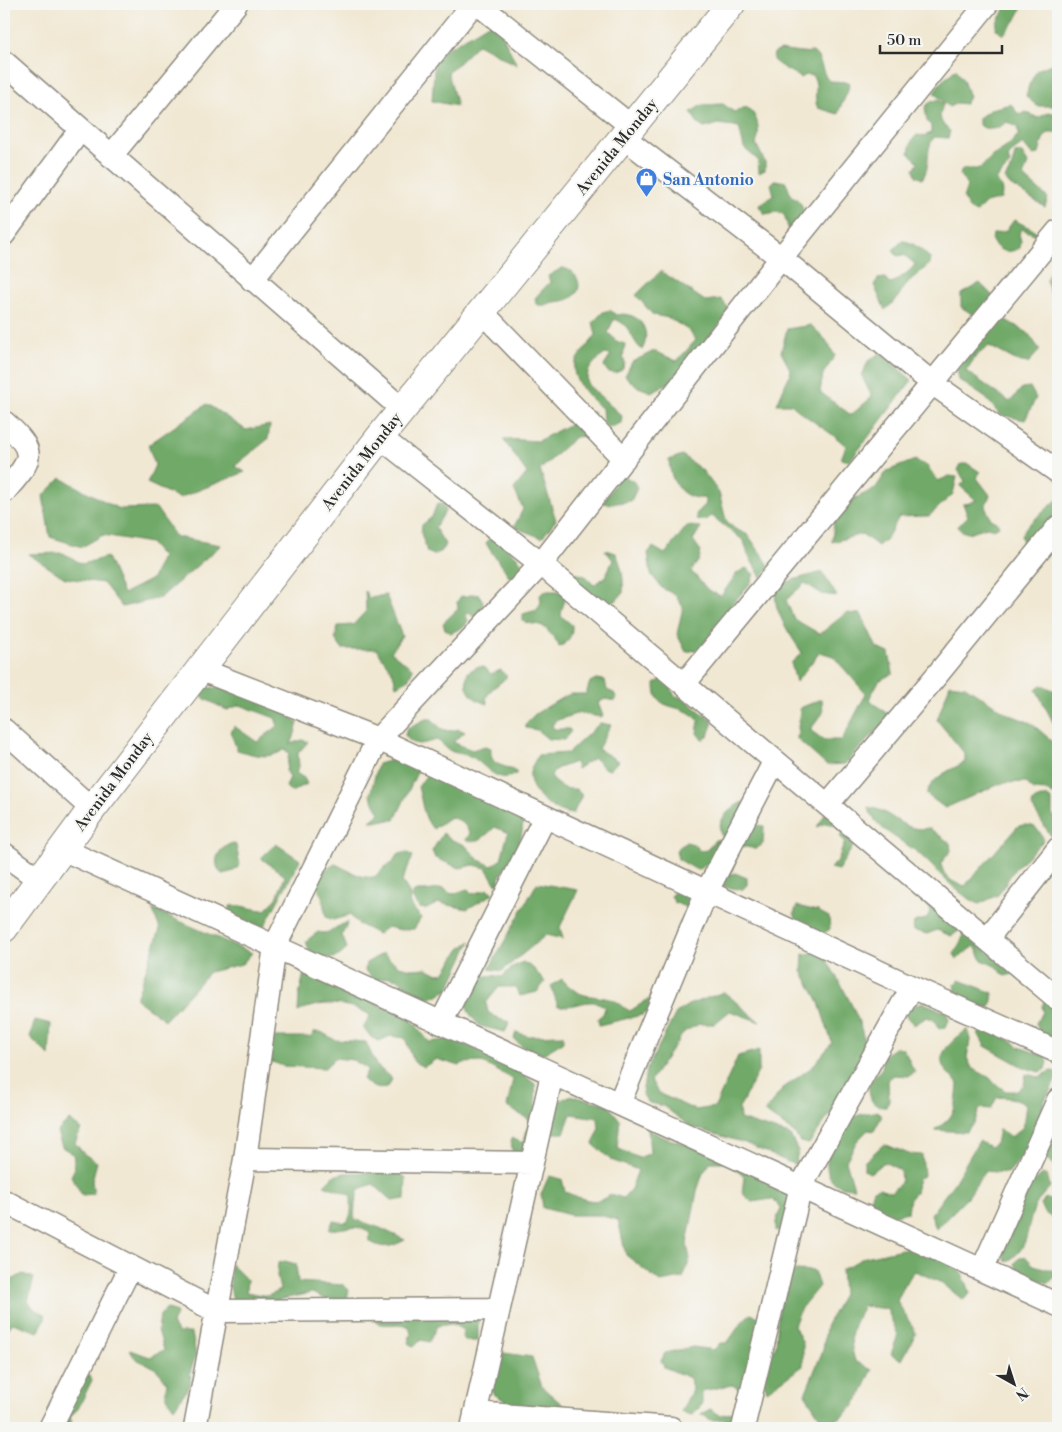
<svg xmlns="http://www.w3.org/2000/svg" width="1062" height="1432" font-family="'Libre Bodoni',serif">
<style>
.forest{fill:#70a968;stroke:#4e6a4a}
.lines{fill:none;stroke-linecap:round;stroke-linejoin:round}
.minor-casing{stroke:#8e8a7f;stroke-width:25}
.major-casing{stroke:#8e8a7f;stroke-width:30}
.minor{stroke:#fff;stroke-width:22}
.major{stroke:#fff;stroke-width:28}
.labels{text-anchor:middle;stroke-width:4;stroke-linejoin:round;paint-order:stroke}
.street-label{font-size:16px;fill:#2b2b2b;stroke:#f6f6f2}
.shop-label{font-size:16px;font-weight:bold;fill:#366cbe;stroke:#f6f6f2;text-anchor:start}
</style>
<rect width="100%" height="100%" fill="#f6f6f2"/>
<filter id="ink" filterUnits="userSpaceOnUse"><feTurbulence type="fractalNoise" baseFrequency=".02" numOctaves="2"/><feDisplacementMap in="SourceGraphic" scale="10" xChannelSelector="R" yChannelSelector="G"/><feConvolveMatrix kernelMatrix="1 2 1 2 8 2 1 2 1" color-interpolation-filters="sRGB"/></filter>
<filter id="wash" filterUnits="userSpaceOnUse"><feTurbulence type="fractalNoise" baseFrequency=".0096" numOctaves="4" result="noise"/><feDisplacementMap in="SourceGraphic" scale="20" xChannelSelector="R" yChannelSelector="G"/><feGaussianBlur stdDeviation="1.12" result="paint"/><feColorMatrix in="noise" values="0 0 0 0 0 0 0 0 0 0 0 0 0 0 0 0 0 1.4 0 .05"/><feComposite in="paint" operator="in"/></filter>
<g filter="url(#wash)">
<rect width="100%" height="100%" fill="#f1e8d3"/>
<path class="forest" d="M1008,4H1024L1015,21L1003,35L996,29L997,22Z
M495,20L517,65L478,44L448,73L457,106L432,101L435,56Z
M780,50L800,53L813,52C823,59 821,73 829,81L849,82C849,95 841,102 838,114L818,108C812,99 820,87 813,76L806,75L801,78C791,71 782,68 773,60L774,53Z
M1051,64H1058V104L1054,106H1037L1026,96L1029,85L1037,70Z
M956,69L963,80L969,97L965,104L957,103L949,107L934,93L940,83Z
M937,100L944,103C938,116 939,122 950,131L948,138L934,137C924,151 932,166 922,179L916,176L914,169L918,162L909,153C910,145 911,140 917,135L924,136L931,133V126L927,121L925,107L930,102Z
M723,104L734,112L746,107C758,114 761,131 756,144L765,162V170L759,173L758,160L744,148L739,127L719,124L704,128L698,124L691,112L702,105Z
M1011,104L1019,115L1026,112L1038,118L1050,112L1058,115V133H1048L1043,139L1039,154L1032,155L1023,144L1012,152L1008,158L1010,164L996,180C1002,187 1003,191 1001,199L986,203L977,212L970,210L963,198L967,186L960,175L962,169H976L982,167L991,157L1008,146L1019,134L1017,127L1007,122C997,129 990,132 979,125V118L991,109Z
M1022,153L1028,164L1023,176L1048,198L1045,207L1010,185L1005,179L1012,166L1015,154Z
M775,180L786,182L791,196C799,199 804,206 803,215L789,231L784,214L777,212L765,214L760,208L759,205L774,195L771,184Z
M1014,220L1038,232L1036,235L1022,229L1019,234L1021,241L1020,248C1009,254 998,252 992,241L993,234L1006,231Z
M902,241C912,241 922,250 930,258V264L908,282L896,300L885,310L874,285L878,279L885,278L889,284C897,281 911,271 915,264L904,255L897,256L893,250Z
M1058,253V300L1050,293L1046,280Z
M562,268C574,269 584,283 576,294C570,301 562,301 554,302C546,304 544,307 536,304L535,298L550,282L548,276Z
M661,271L705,301L721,299L730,311L679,378L651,392L636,386L625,376L632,362L654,351L677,361L696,340L688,330L669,318L653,315L636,295Z
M980,283L994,297L975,316L961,307V294Z
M610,310L616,315C638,310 653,330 642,350C630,339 631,324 614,319L608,332L616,341L625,344L623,357L625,363L622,370L615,373L608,372L604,366L611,355L605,354C594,362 584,370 588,385L622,416L621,423L608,428L603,422L602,408C595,404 590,398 585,392C562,364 580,358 596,335L593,322L603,312Z
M1004,319L1028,333L1040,350L1028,363L1017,361L989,346L976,356L966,371L1010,402L1022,388L1030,387L1036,398L1025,420L1000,415L986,398L959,380L957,369L975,347Z
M811,325L826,340L835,356L823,374L820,392L851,415L872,397L862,376L868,361L880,353L912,380L850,461L841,459L846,446C829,430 808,420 791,404H777L791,371L781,352L787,329Z
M207,404L246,430L270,425L268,439L235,466L245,472L179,498L147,483L155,465L148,445Z
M593,412L597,435L575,437L540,470L556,520L542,538L514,527L523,509L514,489L527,473L503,439L538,441Z
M682,455L703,471L719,493L726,520L735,529L748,535L771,568L761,577L748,555L744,541L712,516L705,520H697L696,514L706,504L704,498C681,500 670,481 669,460Z
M915,460L927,466L938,481L949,476L957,477L953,494L929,516L899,517L887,538L878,546L862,534L832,542L834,520L849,501L875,489L887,471Z
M961,464H968L980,472L977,478L990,495L985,507L991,519L997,522L999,526L994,529L987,527L968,533L961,531L958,526L968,516L963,504L970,503L976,500L960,486L965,481L958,470Z
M621,474L634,482L637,488L631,501L610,504L603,503Z
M61,478L119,509L156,508L176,537L221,545L160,598L122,607L103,583L65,578L28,554L63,553L82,564L107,557L123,594L152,579L162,557L150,543L103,535L82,547L50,537L43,496Z
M1058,499V518L1022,557L1024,546L1021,535L1027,526Z
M437,504H443L446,510L435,528L445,544L442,551L434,555L427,552L421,533L422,525L432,517Z
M687,526L701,527L693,540L701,551L699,560L691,571L708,590L721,596L737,573L746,568L754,574L750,584L726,611L701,649L686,652L677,634L683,607L675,595L662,588L651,574L648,553L653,547L665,554Z
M495,537L520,560L523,567L517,578L509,577C503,564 492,556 486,543L489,538Z
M605,550L616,553C622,567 624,578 623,593L610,607C596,601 573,585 569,571L585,576L594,585L605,577L613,560Z
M822,572L837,596L822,594L805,583L786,600L794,619L820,634L846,613L861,614L877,648L889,653L893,673L879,681L869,699L890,716L845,764L826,765L797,739L800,708L822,699L823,713L810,730L824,740H842L866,694L833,656L820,652L796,682L791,663L802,653C793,638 759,594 785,583C796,578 810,576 822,572Z
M365,591L368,598L386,595L402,636L391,652L413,669L408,680L396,686L393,673L376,649H342L335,639L338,626L353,625L366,611Z
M546,591H559L566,595C565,603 561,608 561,616L572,625C573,635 568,643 559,647C558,641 549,632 544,627C539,623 529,625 523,621V614L537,610L541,602L540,595Z
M472,594L479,595L483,601L481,614L474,617L469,613L466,615L468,621L464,627L451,633L445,629L443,623L458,609L457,602L461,596L466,597Z
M484,667L491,674L501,670L506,675V678L491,690L486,698L488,704C471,700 463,689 468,672L477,667Z
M665,676L669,681L674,695L686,700L713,722L708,736L702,740L697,733L699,721C682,700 654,715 655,684Z
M596,679L605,680L607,690L614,693L617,699L615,701L605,699L598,703L603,716L600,717L579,713L555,721L552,726L555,729H569L571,731L564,740L548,739L537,730L526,728L525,724L535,714L560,699L570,694H586L590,682Z
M950,684L965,686L1008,714L1031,723L1058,746V797L1047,791L1033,790L1026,782L1002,783L945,808L926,794C933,776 949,771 965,762V754L937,720Z
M1041,685L1058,692V732L1036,689Z
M203,687L241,690L274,701L298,723L293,740L290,744L302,740L308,742L298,753L299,767L296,773L304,778L307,784L291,792L286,787L290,777L286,771L289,753L285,750L286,748C270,761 255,755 237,750L231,733L234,726L257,742L278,726L275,718L240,705L227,710L205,699L199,693Z
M426,719H432C441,730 445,733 459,729L465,732L453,742L472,750L485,746L491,748C489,769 506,763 517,773C498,787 485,764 472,757C466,754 459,754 453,752C447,750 442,743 437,740C424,743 414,749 405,735L407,728Z
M600,723L611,725L598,749L618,761L610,770L604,768L594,758L577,769L575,762L558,768L551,775C555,786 565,790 576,789L582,795L573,814C554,813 528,794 530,773C530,768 536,760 538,755L568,753Z
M402,757L419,768L395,820L370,821L380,813L370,795L378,764Z
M428,773L521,817C528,837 509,860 499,878L500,884L495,883L486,868L474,865L460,868L435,858L432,851L443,833L452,840L465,845L479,860L492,866L501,859L508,833L495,827C486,835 477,846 465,839L470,834C465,824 462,820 450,817L433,829C422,816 423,804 418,787Z
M1046,796L1052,800V814L1058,820V835L1051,836L1032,807L1033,801Z
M743,802L746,832L757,825L764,826L763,844L756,849L742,846L721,835C715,821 731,807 743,802Z
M868,807C894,811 901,833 929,828L950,843L951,851L941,863C943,877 952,883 965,886L1018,826C1033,823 1038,827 1044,840L1014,870L998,895L979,904C948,889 938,868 913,849C895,836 876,829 868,807Z
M827,811L856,842L838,870L830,868L837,862L845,842L840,836L842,833L836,825L826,823L817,827Z
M722,839L714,860L697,870L678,859L676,850L686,842L694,844L700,851L707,850L715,840Z
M233,843L236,845L240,865L234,871L222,874C210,862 219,847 233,843Z
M276,844L300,860L265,925L255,932L230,915V906C242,904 252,910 265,910L277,898L285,876L261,858Z
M406,852L413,856L402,881L409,892L410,904L421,918L414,929L401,930L387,927L378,934L358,924L350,915L333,920L326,917L322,896L316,883L323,871L335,864C345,868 367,883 377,875C383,870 384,866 392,863L397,855Z
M735,856V862L730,875L735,873L747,878V885L742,890L722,886Z
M537,883L578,890L560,927L563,939L546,935L502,971L489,969Z
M444,888C453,899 457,891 468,889L472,894L489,889L493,894L467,909L439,903L426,909L419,908L411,896L415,891H427Z
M676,890H683L695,895L678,943L674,938C677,928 679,921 688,915L687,908L674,902L671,895Z
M923,898L965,922L959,931L951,936L937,930L927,934L913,930L914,922L926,919L931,911Z
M797,906L818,911L829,917L830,929L823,934L798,923L794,913Z
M152,909L252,953L242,964L209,972L165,1020L136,999L160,929Z
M348,922L342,935L347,948C336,963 326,958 310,954L306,941L318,932C330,936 337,925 348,922Z
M963,930L1013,974L1005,976L995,966L982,960L975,946L957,959L954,954L963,937Z
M471,941L448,990L429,999L414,993L398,979L389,977L375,980L365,971L366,963L384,953L388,958L399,966L412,969L426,968L438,974L444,973L460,949Z
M822,952C836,977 869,1026 864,1054C858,1080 824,1121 809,1144L800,1142L794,1133L765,1112L782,1089L812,1067L832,1043L818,1000L802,971L803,954Z
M523,962L533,968L545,982L537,992L520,996L515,987H499L486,1003L488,1012L499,1019L510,1022L505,1032L480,1026C473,1019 464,1008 465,998C467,979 487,972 502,977L514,966Z
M304,973H313L338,991L356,994L411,1019L429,1042L453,1039L514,1067L535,1084L536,1105L526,1158L515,1156L512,1150L511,1138L523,1143L530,1120L507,1107L513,1079L481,1062L463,1063L460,1066L436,1059L424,1067L414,1062L405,1038L390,1036L379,1041L372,1038L363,1028L370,1015C349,1002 319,1000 298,1012L299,995Z
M562,979C582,1001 588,993 613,1000C620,1002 623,1008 630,1011L647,1000L653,999L648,1012L642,1015L599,1025L598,1018L603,1014L605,1008C594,994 574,1009 558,1006L551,986Z
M960,980L993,993L991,1006L984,1009C972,1003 956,999 954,984Z
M724,992L760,1022L730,1011L714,1024H699L684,1032L651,1080L658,1093L695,1110L715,1107L738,1056L759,1050V1070L739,1108L740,1119L790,1135L798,1151L795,1165L745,1143L691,1127L663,1106L649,1103L642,1094L646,1071L676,1013L688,1005Z
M1045,1000H1058V1049L1041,1035L1036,1023L1043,1012L1042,1006Z
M922,1002L947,1013L949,1020L946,1027L939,1029L934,1020L927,1017L914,1025L905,1015L912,1007Z
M35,1020L51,1024L49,1056L30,1037Z
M983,1028L1014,1042L1019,1047L1045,1056L1048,1062L1046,1069L1039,1072L1023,1067L985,1046L978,1033Z
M968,1029L970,1040L967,1058L972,1068L990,1078L994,1083L1006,1091H1017L1024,1085L1026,1074L1039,1077L1051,1071L1058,1072V1076L1044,1102L1037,1127L1027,1151L1008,1173L985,1171L968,1197L936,1229L931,1214L954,1183L979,1141L990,1147L996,1144L999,1129L1011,1137L1023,1127L1026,1104L1011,1098L997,1097L991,1109L980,1108L974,1123L966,1132L934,1130C956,1117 956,1108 958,1084C954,1078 945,1072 943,1066C936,1051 959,1036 968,1029Z
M314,1032H321L335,1040L366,1042L376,1065L392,1079L388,1087C377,1091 371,1087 363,1079L368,1069L353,1060L335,1058L325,1068L283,1066L267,1060L271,1037H311Z
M516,1032L528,1036L563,1035V1042L543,1054C531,1051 522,1049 514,1039Z
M896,1047L902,1048C908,1055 910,1064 915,1072L909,1076L894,1075L888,1079L889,1100L886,1107C871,1107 869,1098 869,1084L882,1068L884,1055Z
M571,1096L607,1104L620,1120L617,1148L639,1158L650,1153L648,1129L662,1137L724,1155L790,1192L785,1228L776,1231V1222L781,1208L772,1199L752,1202L742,1193L744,1177L728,1162H711L703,1173L697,1191L687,1244L690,1259L683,1278L660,1282L626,1255L618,1220L599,1215H570L543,1208L541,1194L549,1176L562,1179L565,1192C581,1198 597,1207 610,1194L623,1198L631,1189L638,1170L611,1160L593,1144L599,1130L598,1118L571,1114L564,1133H545C550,1115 552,1101 571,1096Z
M877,1111L882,1116L874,1131L868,1130L857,1141L846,1161L854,1188C809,1189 828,1130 854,1117C860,1114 869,1113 877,1111Z
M69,1120L81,1129L75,1143L84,1154L97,1162L92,1181L94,1194L82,1195L71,1176L75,1168L73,1154L62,1147L57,1132Z
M1058,1126V1163L1052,1164L1045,1157L1044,1145Z
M884,1144L909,1154L922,1155L924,1175L918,1179L915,1193L910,1198L908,1212L886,1217C875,1210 867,1204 873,1190L879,1188L891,1192L901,1183L900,1170L884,1162L870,1173L864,1170V1162Z
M397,1171L406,1178L405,1199L392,1201L373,1184L359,1189L355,1204L354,1219L380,1228L405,1240C391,1247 383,1250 369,1241L370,1233C359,1223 342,1229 329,1230L333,1221L346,1223C353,1216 351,1204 351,1195L324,1185L333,1176L345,1173Z
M1041,1175H1047L1050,1187C1046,1192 1040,1197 1037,1203C1024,1225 1033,1248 1006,1262L1001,1245L1031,1185Z
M1045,1198L1058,1203V1222L1045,1213L1041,1204Z
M916,1246C941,1257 964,1264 970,1294L963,1300L942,1283L915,1271L906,1282L897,1301L916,1333L902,1360L891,1354L898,1335L887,1309L863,1306C851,1329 848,1336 855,1361L872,1370C862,1394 852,1418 824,1423L805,1394L823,1350L826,1327L843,1294L841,1270L865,1257Z
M1025,1256L1034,1265L1054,1271V1278L1048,1283L1029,1276L1022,1277L1015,1264L1018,1259Z
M285,1261L296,1264L298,1282L344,1285L349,1290L347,1299H325L312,1293L268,1302L233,1300L230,1287L231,1264L247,1280L246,1292L268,1296L280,1290L277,1276L278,1263Z
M795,1270L814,1271L819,1286L801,1308L794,1325L803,1344V1366L767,1391L762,1376L776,1345L778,1314L785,1286Z
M23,1274L34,1278L28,1301L34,1309L45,1314V1319L38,1332L13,1323L4,1333L6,1283Z
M167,1309L177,1312L172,1324L178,1333H192L196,1356L191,1369L190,1385L174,1408C167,1399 164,1394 167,1383C163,1377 159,1371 153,1367C143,1361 135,1362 130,1350L150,1357L164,1350L158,1330L160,1315Z
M378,1312L478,1318V1341H466L462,1337L463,1330L452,1324L437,1326L429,1342L421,1340L414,1347L408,1343L411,1333L408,1326C396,1321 388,1328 376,1322Z
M750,1314L763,1318L740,1419L711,1420L701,1414L710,1409L720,1415L736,1412L741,1390L732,1385L702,1391V1405L692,1415L681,1412L692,1390L690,1378L664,1367L661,1361L665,1353L693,1347L714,1350L720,1343H727C735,1333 740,1322 750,1314Z
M497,1352L532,1357L542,1387L564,1406L555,1412L516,1407L492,1393L489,1382Z
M85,1376H90L92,1380L78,1409L70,1416L73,1428H54Z"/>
</g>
<g filter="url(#ink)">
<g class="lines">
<defs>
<path id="minor" d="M478,4L631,126
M4,62L402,409
M623,137L781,258L932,383L1058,472
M111,156L236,4
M4,234L80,130
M252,280L473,4
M482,312L624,459
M4,422C39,453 32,460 4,492
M380,437L541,564L1058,999
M199,669L378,739L912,987L1058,1052
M684,684L1058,231
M4,730L92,809
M828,804L937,675L1058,527
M62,849L1058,1305
M4,854L40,880
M987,939L1058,849
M441,1023L545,817
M619,1104L707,891L774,762
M245,1159L532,1163
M4,1201L216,1311L499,1309
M982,1270L1058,1100
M475,1413L671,1428
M50,1428L130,1268
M195,1428L245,1159L275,946L378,739L541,564L781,258L987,4
M472,1428L552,1074
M743,1428L801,1186L912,987"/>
<path id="major" d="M4,928L92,809L380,437L731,4"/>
</defs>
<use href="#minor" class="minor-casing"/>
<use href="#major" class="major-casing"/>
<use href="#minor" class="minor"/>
<use href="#major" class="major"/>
</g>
</g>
<defs>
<symbol id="shop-pin" viewBox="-11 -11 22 30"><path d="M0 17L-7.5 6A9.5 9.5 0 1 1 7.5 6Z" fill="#3f7fe0" stroke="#f6f6f2"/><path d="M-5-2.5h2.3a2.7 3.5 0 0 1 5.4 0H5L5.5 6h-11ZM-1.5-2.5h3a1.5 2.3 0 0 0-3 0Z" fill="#fff"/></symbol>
</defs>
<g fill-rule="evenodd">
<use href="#shop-pin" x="634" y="166" width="25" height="34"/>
</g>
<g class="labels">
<g class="street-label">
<text transform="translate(616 146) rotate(-51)" y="6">Avenida Monday</text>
<text transform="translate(361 461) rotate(-52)" y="6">Avenida Monday</text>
<text transform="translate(113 781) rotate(-53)" y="6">Avenida Monday</text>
</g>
<g class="shop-label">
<text x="663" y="185">San Antonio</text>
</g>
</g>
<rect width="1062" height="1432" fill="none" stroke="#f6f6f2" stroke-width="20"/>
<g transform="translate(1014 1384) rotate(141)" stroke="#f6f6f2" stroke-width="4" paint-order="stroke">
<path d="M0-4L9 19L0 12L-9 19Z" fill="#2b2b2b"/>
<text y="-8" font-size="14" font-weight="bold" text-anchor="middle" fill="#2b2b2b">N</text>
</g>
<path d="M880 45v8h122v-8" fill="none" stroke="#2b2b2b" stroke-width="2.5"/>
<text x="887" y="45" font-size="15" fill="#2b2b2b" stroke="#f6f6f2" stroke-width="4" paint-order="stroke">50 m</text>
</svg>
